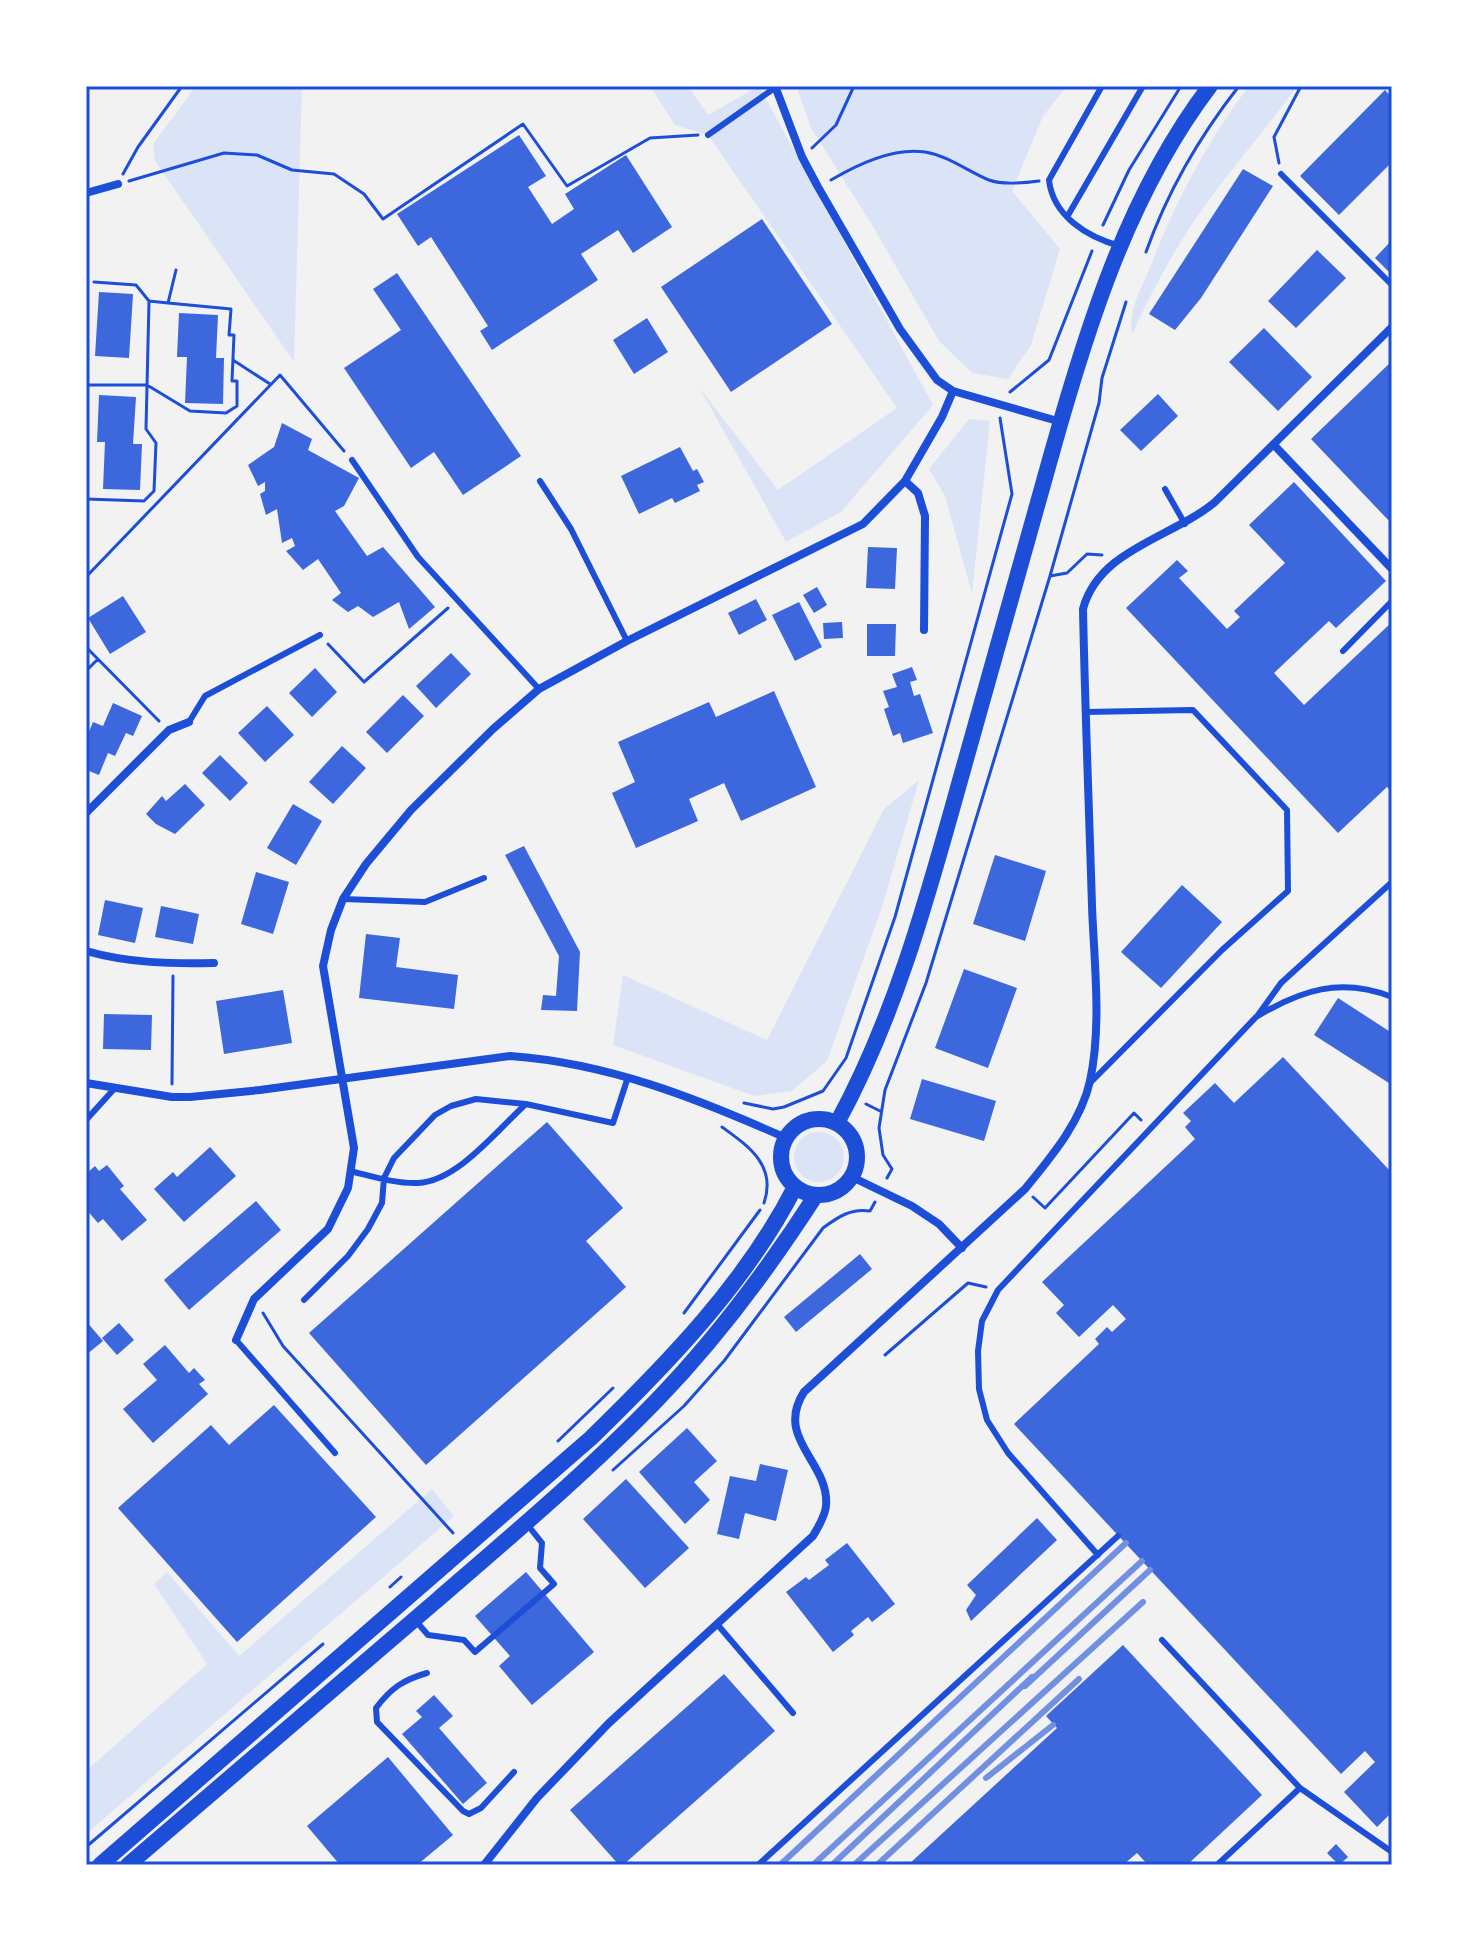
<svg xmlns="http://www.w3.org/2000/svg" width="1478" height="1951" font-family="Barlow,sans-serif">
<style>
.green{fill:#dbe4f7}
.building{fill:#3d67dc}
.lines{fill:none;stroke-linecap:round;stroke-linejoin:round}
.path{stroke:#1d4ed8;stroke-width:3}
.service{stroke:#1d4ed8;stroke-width:6}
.minor{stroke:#1d4ed8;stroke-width:8}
.secondary{stroke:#1d4ed8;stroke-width:16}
.rail{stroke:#7290e2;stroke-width:6}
.neatline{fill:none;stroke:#1d4ed8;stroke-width:3}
</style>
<rect width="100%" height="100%" fill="#f2f2f2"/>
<path class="green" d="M196,86H302L294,362L155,161L153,144Z
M650,86H688L708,115L759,86L933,405L841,512L786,542L699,387L778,490L897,408L708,135L675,125Z
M796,86H1067L1043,116L1012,191L1060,249L1031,345L1008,379L972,373L939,341L875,230L811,128Z
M1249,86H1297C1268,127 1235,164 1206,204C1177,244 1153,289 1132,334C1128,311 1140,291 1149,270C1175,203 1206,143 1249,86Z
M969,419L990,421L972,594L945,496L929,469Z
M919,780L883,904L827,1061L792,1091L754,1096L613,1045L623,975L767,1040L884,809Z
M794 1157a25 25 0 1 1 50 0a25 25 0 1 1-50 0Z
M432,1489L454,1516L86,1834V1771L207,1664L154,1584L167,1572L239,1656Z"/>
<path class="building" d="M1385,90L1392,98V162L1339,215L1300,176Z
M519,135L546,176L528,187L552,224L574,209L565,194L626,155L672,227L633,253L618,230L581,254L598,280L492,350L480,331L488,326L431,237L418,246L397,214Z
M1243,169L1273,186L1201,298L1175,330L1149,314Z
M762,219L832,324L731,392L661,287Z
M1392,240V275L1375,258Z
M1317,250L1346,278L1296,328L1268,301Z
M397,273L521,456L463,495L434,452L411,468L344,368L401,330L373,289Z
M99,292L133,294L129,358L95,356Z
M179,313L218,315L216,358H224L223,404L185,403L187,357H177Z
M647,318L668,352L634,374L613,340Z
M1264,328L1312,377L1278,411L1229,362Z
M1392,361V524L1311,439Z
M1158,394L1178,416L1141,451L1120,430Z
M99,395L136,397L133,444H142L140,490L103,489L105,442H97Z
M282,423L312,439L308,450L359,478L344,506L335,511L367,556L383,547L435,607L409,629L399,602L373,617L358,606L348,612L332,600L341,593L318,559L303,570L286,551L295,546L292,538L282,543L277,509L266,515L260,494L265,491V482L258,486L248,465L274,447Z
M680,447L693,471L697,469L704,482L697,485L700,491L675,503L672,498L639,514L621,476Z
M1294,482L1386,581L1336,628L1329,621L1274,673L1304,705L1392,622V792L1387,787L1338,833L1126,608L1177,560L1188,571L1179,578L1227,629L1240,617L1234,611L1285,563L1249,525Z
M868,547L897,548L895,589L866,588Z
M817,587L827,605L814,613L803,595Z
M123,596L146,632L110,654L88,618Z
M756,599L767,620L739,635L728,613Z
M799,602L822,647L795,661L772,615Z
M842,622L843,638L824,639L823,623Z
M867,624H896L895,656H867Z
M451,653L471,674L436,708L416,686Z
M912,667L917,680L910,682L914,696L920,694L933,733L903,743L900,733L893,736L884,709L889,707L883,691L897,687L892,674Z
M315,668L337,692L312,717L289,693Z
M774,691L816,787L741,821L724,783L689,799L698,821L636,848L612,793L635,782L618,742L709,702L716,717Z
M403,695L424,716L387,753L366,732Z
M113,703L142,716L133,736L126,733L115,756L108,753L99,775L89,771L86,779V739L93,722L103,726Z
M267,706L294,735L265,762L238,733Z
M342,746L366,768L333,804L309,782Z
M220,755L248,783L230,801L202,773Z
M185,784L205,805L175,834L156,824L146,814L162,796L166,801Z
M293,804L322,821L296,865L267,848Z
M524,846L580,952L577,1011L541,1010L543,995L556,996L559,956L505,855Z
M995,855L1046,871L1025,941L973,924Z
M256,872L289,882L273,934L241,924Z
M1182,885L1222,922L1161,988L1121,952Z
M105,900L143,908L135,943L98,935Z
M161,906L199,914L193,944L155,937Z
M366,934L400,938L396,967L458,975L454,1009L359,998Z
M964,969L1017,988L988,1068L935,1048Z
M283,990L292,1043L224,1054L216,1001Z
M1338,998L1392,1033V1085L1314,1035Z
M104,1014L152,1015L151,1050L103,1049Z
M1283,1057L1392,1173V1812L1377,1827L1344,1792L1375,1762L1365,1751L1341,1774L1014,1424L1099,1344L1095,1339L1107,1327L1112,1332L1126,1319L1113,1305L1079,1337L1056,1313L1064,1305L1042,1282L1195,1139L1185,1127L1191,1121L1183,1113L1215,1083L1234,1103Z
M922,1079L996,1101L984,1141L910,1119Z
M547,1122L623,1208L586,1241L626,1287L426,1465L309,1333Z
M210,1147L236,1176L184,1222L154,1189L173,1172L177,1177Z
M107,1165L124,1186L120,1189L147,1220L122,1241L103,1219L98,1223L86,1209V1174L95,1166L99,1171Z
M256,1201L281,1230L189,1310L164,1280Z
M860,1254L872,1269L796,1332L784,1317Z
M86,1321L103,1341L86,1355Z
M119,1323L134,1340L117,1355L102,1338Z
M165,1345L189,1373L194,1368L205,1380L199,1384L208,1394L153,1443L123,1409L157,1380L143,1364Z
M274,1405L376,1517L237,1642L118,1508L211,1425L229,1445Z
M687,1428L717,1461L694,1482L710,1500L685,1524L639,1472Z
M760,1464L788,1470L776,1521L745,1513L739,1539L717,1534L730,1476L756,1481Z
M626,1479L689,1548L645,1588L583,1519Z
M1037,1518L1057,1540L971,1621L966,1610L976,1595L967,1585Z
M847,1543L895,1604L872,1622L868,1617L851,1631L854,1635L833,1652L786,1592L806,1577L809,1580L829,1565L825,1560Z
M526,1572L594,1652L532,1705L499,1666L510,1656L475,1616Z
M1123,1645L1262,1795L1187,1865H1148L1137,1853L1123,1865H908L1057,1728L1046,1716Z
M724,1674L775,1731L623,1865H619L570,1810Z
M434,1695L453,1716L439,1728L487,1783L463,1804L402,1734L422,1717L416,1711Z
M388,1757L453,1835L417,1865H340L307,1826Z
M1336,1844L1348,1857L1339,1865L1327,1853Z"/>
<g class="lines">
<path class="path" d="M812,148L836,125L854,86
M1279,163L1274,137L1301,86
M123,174L138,147L182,86
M831,180C858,164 893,147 925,152C949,156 967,171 989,180C1002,185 1024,183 1039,181
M129,181L224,153L257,155L292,170L334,174L364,194L383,219L523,124L567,186L650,138L698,135
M1103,225L1129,170L1181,86
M1146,252C1168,190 1199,137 1239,86
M149,301L168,303L176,270
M233,360L270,384
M86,385H147L190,411L226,413L237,406V381H232L234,335H229L231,309L168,303
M1010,392L1049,360L1092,251
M86,499L144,501L154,491L156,443L146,429L149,301L136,285L94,282
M1050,576L1067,573L1087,554L1102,555
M86,577L280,375L344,451
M328,644L364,682L448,608
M86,647L159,721
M86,671L98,659
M172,1084L173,976
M744,1103L773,1109L784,1107L823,1091L846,1058L895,917L1012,494L1000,418
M866,1104L880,1111
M722,1127C748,1146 777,1165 764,1203
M887,1178L892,1169L883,1155L879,1128L885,1090L926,983L1050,576L1099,403L1102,378L1126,302
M1033,1197L1045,1208L1134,1113L1141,1120
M263,1313L283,1346L453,1533
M684,1313L760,1210
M885,1355L968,1283L986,1287
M558,1441L613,1388
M613,1470L684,1406L724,1361L823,1228C838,1217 851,1208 870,1211L875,1202
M390,1587L401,1577
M86,1847L323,1644"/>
<path class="service" d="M1102,86L1049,180C1053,216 1087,237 1120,246
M708,135L776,87
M1281,174L1392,285
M1067,217L1143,86
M352,460L418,557L539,689
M540,481L571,529L627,641
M1165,489L1185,524
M1343,651L1392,601
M1085,712L1193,710L1287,810L1288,891L1222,950L1091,1082
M189,722L205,696L320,635
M343,899L425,902L484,878
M1258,1015L1281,983L1392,882
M86,1120L115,1088
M350,1171C371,1176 396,1184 418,1183C458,1181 497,1130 526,1104L613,1123L628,1077
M304,1300L348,1256L368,1229L382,1203L384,1178L394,1158L435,1115L451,1106L476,1099L526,1104
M236,1340L335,1453
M1098,1555L1008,1453L987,1420L979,1389L978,1351L982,1321L998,1290L1256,1017C1301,990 1340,977 1392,997
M415,1620L428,1635L464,1640L475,1652L554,1584L540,1568L542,1543L526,1523
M717,1624L793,1713
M1162,1640L1300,1788L1392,1852
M427,1673C403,1680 391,1688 376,1708L377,1722L463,1811L469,1814L481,1808L514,1772
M758,1865L1118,1536
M1217,1865L1300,1788"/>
<path class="minor" d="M775,86L802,157L818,187L900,329L937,380L953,391L1061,422
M86,193L118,184
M1274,445L1392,569
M905,481L918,493L925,516L924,630
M86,813L169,730L189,722
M86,951C128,963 171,964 214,963
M86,1083L172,1097H190L260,1090L510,1056C608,1063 696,1098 786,1138
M852,1177L912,1206L939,1224L962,1248
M236,1340L254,1299L328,1229L348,1188L354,1148L323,966L331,930L343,899L366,864L411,810L493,729L539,689L627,641L863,524L905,481L942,417L953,391
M484,1865L537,1798L609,1723L813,1536C818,1527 825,1517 826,1506C830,1462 774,1439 804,1392L1025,1189C1051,1157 1081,1122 1090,1081C1102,1026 1094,961 1092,906C1089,807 1085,708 1083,609C1099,549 1172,538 1215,502L1392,327"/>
<path class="secondary" d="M781 1157a38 38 0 1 1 76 0a38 38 0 1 1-76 0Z
M837,1123C896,1015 928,895 961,777C991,670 1021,563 1051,456C1087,327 1128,194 1210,86
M100,1865L591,1438C667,1364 746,1283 795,1187
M128,1865C231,1777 334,1689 436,1601C511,1536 587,1472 656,1401C716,1339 769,1268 816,1195"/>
<path class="rail" d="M1025,1686L1150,1570
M986,1778L1053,1725
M780,1865L1126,1543
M813,1865L1142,1561
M832,1865L1032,1677
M854,1865L1143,1602
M877,1865L1079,1679"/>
</g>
<rect width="1478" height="1951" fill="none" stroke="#ffffff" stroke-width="176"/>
<rect x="88" y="88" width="1302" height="1775" class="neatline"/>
</svg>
